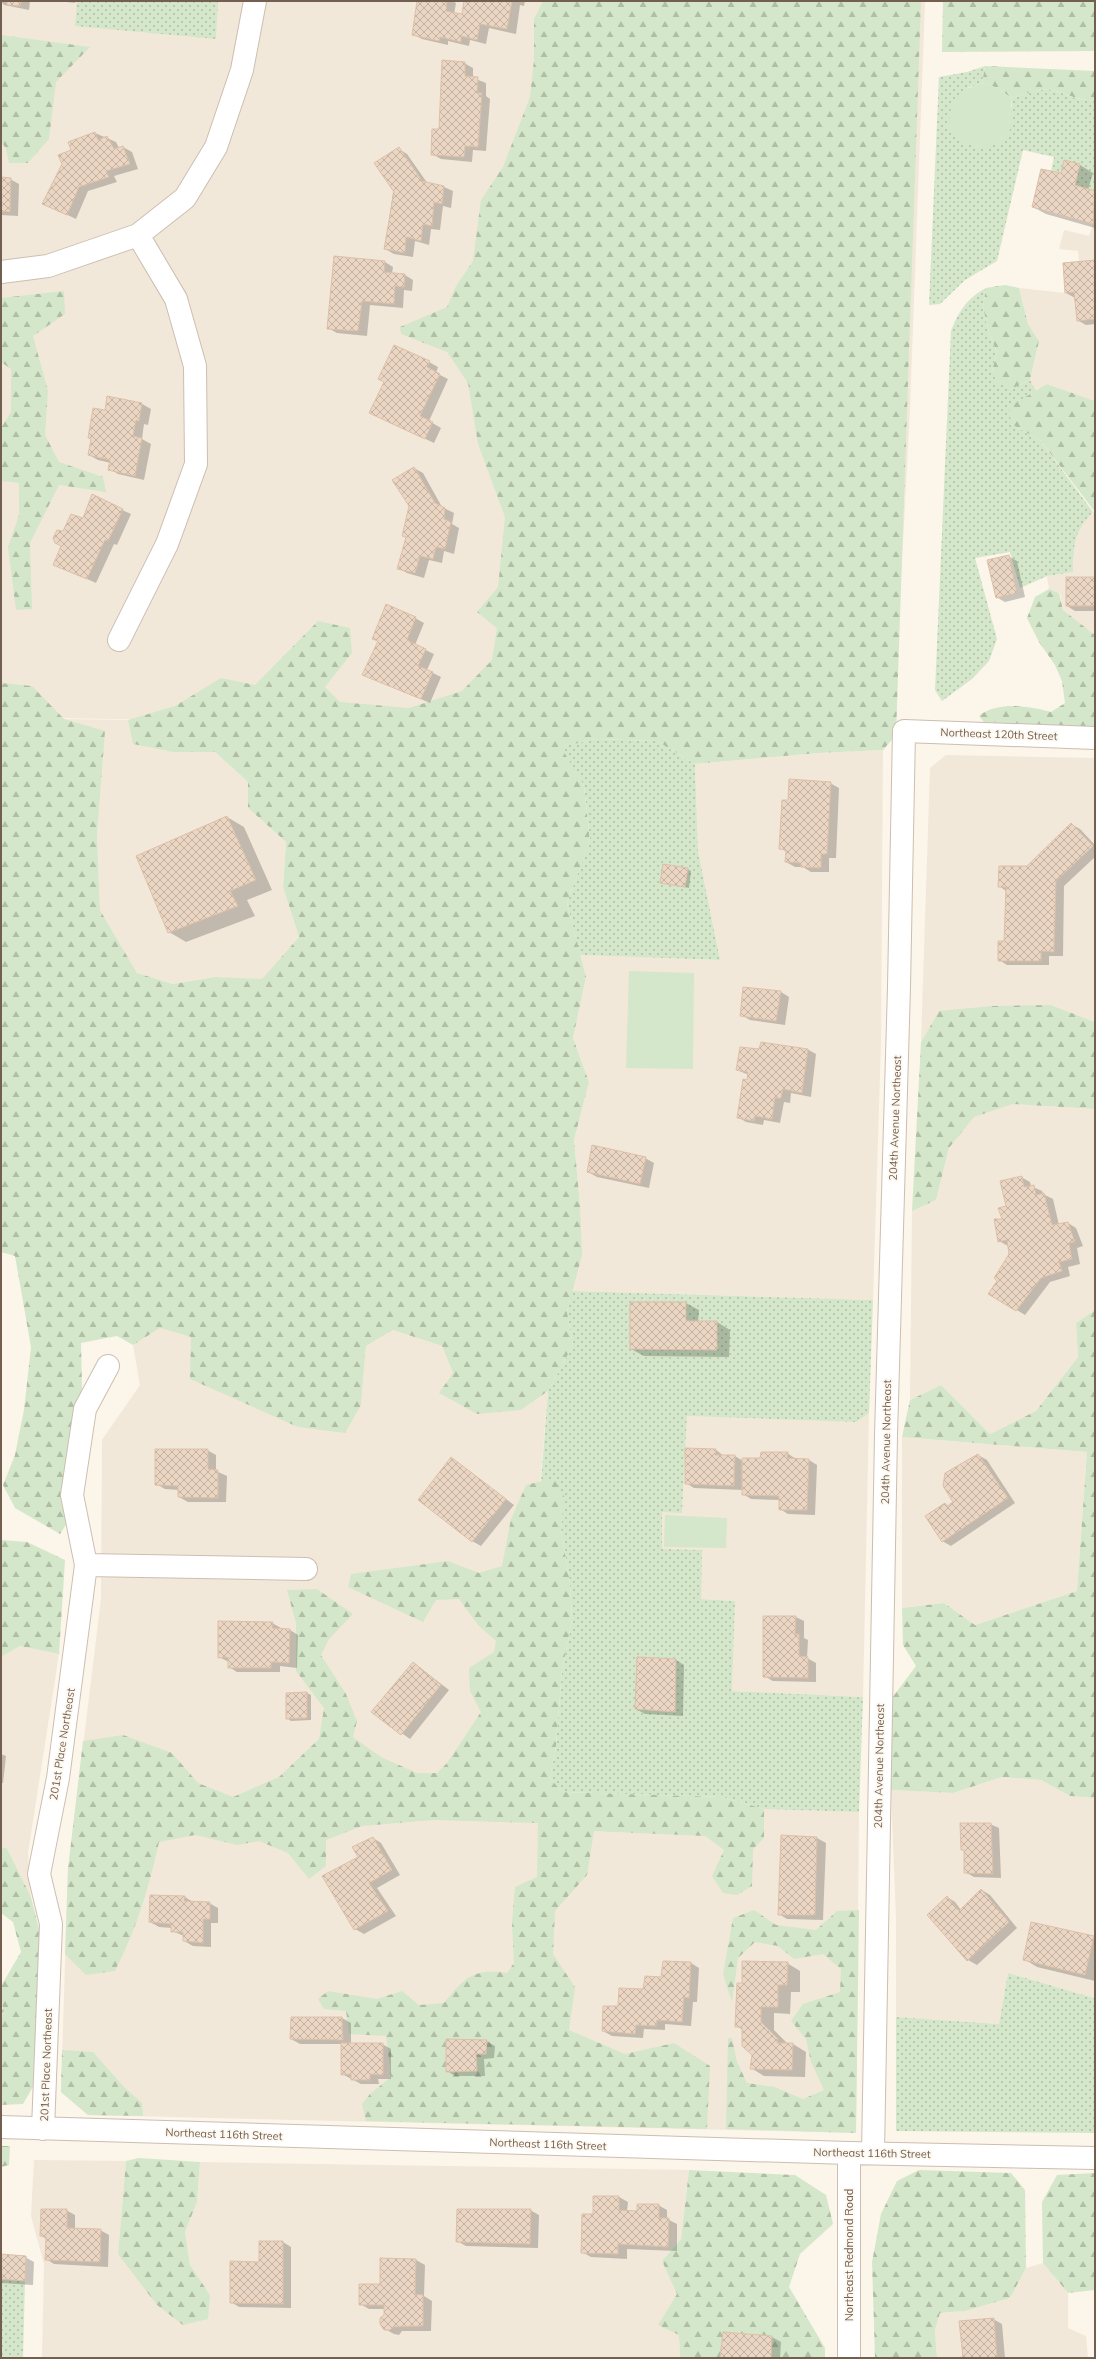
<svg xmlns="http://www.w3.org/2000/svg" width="1096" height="2359" font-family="Mulish,sans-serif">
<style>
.residential{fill:#f2e8d9}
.grass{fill:url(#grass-dots)}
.forest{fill:url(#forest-firs)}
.pitch{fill:#d4e7ca}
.shadow{fill:#0003}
.building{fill:url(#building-cross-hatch);stroke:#dec0a7}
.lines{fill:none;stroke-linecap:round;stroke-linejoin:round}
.minor-casing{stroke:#ccbeb1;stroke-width:24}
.minor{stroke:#fff;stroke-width:22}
.labels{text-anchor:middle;stroke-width:3.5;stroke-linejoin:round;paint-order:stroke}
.street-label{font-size:11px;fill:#735f50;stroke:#fdf9f1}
</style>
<defs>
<pattern id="grass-dots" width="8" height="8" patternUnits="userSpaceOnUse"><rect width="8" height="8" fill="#d4e7ca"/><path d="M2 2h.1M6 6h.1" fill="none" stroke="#b0bea6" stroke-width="1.8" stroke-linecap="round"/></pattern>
<pattern id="forest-firs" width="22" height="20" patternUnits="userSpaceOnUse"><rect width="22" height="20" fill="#d4e7ca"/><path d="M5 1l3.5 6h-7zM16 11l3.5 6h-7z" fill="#b0bea6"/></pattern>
<pattern id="building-cross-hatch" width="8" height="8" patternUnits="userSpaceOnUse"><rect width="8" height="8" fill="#ebd6c3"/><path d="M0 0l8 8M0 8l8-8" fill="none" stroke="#c3b1a1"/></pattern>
</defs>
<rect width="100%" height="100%" fill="#fbf5ea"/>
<path class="residential" d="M1,1H925L910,409L893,733L1,717Z
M1093,224L1095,225V401L1047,384L1036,391L1030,380L1039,341L1028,324L1019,288L1065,293L1063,263L1079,261L1078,251L1059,249L1064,230L1089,236Z
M1093,512H1095V635L1063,610L1060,593L1049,589L1047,576L1073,572V549L1080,524Z
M64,719L128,720L134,744L173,752H215L248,782V808L286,842L283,887L299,937L262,980L215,977L173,984L137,973L100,910L97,834L99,791Z
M883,750L881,1042L873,1300L572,1291L580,1205L574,1140L589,1082L573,1038L586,977L580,955L720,960L698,851L695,764L818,753Z
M946,755L1095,758V1022L1051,1005L939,1011L921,1042L930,768Z
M1013,1104L1095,1109V1310L1076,1323L1078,1357L1036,1411L990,1434L941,1385L910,1400L912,1211L936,1200L949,1148L973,1117Z
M160,1328L191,1337L361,1405L366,1346L393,1330L442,1346L453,1373L521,1410L548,1391L513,1800L859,1812L856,2133L88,2115L61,2092L68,1869L101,1599L102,1440L140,1385L133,1345Z
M869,1413L863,1697L732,1691L735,1601L701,1599L661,1549L662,1512H682L687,1416L856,1422Z
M902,1437L1087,1452L1077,1591L975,1625L944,1603L902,1608Z
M20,1646L59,1654L28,1853L31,1897L7,1848H1V1657Z
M1002,1777L1041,1780L1070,1796L1095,1798L1094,1998L1008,1973L999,2024L896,2017V1918L891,1790L953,1793Z
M34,2160L126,2161L118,2254L210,2295L190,2265L185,2232L197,2202L200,2162L689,2170L681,2239L662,2261L678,2294L659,2325L679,2334L680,2358H42L44,2264L31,2216Z
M1043,2263L1068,2293V2328L1086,2336L1088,2358H937L935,2330L940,2313L965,2311L1010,2298L1026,2268Z"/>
<path class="grass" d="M77,1H218L216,39L75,26Z
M985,66L982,83L967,88L1012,108L1011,98C1021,96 1031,91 1041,90C1060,87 1077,104 1095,99V191L1075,185L1080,164L1064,160L1061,173L1051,171L1054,157L1023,150L997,261L965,280L940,304L929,305L939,77L967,72Z
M986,288L983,307L989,333L997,352L992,371L1011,389L1030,380L1036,391L1024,399L1011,424L1040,440L1093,512C1074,531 1073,546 1073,572L1047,576L1020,588L1010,552L975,558L997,639L989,661L972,679L942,701L935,690L951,331C959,311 967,298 986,288Z
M595,739L657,741L695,764L698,851L720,960L580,955L567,903L590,841L584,786L560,747Z
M572,1291L873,1300L869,1413L856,1422L687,1416L682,1513L662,1512V1549L702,1550L701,1599L735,1601L732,1691L863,1697L859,1812L764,1809L722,1797L562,1792L550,1778L556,1746L562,1671L572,1620L570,1583L561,1529L563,1496L541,1481L548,1391L573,1345L567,1312Z
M1008,1973L1094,1998L1095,1995V2133L896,2131V2017L999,2024Z
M1,2279L25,2281L23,2358H1Z"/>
<path class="forest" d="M543,1H921L896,735L883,750L818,753L695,764L657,741L595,739L561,747L584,786L590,842L567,903L586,977L573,1038L589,1082L574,1140L580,1205L582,1255L567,1312L573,1345L548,1391L521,1410L477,1414L439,1393L453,1373L442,1346L393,1330L366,1346L361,1405L345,1433L298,1427L190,1379L191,1337L160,1328L133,1345L117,1336L81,1343L82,1389L73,1413L67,1523L60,1534L15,1508L3,1485L15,1455L24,1410L31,1347L15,1256L1,1252V683L32,686L64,719L105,731L97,834L100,910L137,973L173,984L215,977L262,979L299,937L283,887L286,842L248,808V782L215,752H173L133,744L128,720L175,706L221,678L255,685L318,621L350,628L352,653L325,687L340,702L409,708L462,691L492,660L497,628L477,612L498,587L505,517L478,444L468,383L447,352L401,334L400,327L447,307L456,286L473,261L481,200L503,167L530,97L534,60V19Z
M943,1H1095V51L942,52Z
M1,35L90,47L56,82L49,139L28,163H9L6,149L1,141Z
M985,66L1095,71V99C1078,104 1060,87 1041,90C1031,91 1021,96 1011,98L998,88L982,83Z
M1005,285L1019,288L1028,324L1039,341L1030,380L1011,389L997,383L992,371L997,352L989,333L983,307L986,288Z
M64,291L65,314L33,336L48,391L45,435L59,462L103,477L106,492L59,485L30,543L32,609L16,610L8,547L19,515V483L1,481V428L11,412V369L1,362V298Z
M1047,384L1095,401V512L1040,440L1011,424L1009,407Z
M1049,589L1059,593L1063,610L1095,635V728L984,722L979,716C997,701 1031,706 1051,712L1065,703L1062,681L1055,665L1039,642L1027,618L1035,597Z
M1051,1005L1095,1022V1109L1013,1104L974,1117L949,1148L936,1200L912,1211L921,1042L939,1011L992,1006Z
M1095,1310V1798L1070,1796L1041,1780L1002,1777L953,1793L891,1790L892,1698L916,1666L903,1645L902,1608L944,1603L975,1625L1077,1591L1087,1452L902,1437L910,1400L941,1385L990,1434L1036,1411L1078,1357L1076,1323Z
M554,1478L564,1496L561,1529L570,1583L572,1620L562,1671L556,1746L550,1778L562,1792L722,1797L764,1809V1838L753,1849L752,1886L737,1895L723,1893L712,1876L724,1850L705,1836L594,1831L587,1875L555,1911L553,1954L575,1987L569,2030L625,2054L674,2043L710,2066L707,2129L366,2121L362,2104L370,2094L391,2077L386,2036L349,2034L346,2011L324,2009L318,1999L328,1991L377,1999L402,1991L419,2005L444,2003C464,1978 473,1968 507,1973L514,1963L512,1922L515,1887L537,1877L538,1823L433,1820L362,1826L326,1840V1866L309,1879L288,1853L259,1841L237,1845L195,1835L159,1842C149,1888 136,1930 115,1971L86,1975L65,1954L68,1869L83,1741L123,1735L172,1753L198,1783L233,1797L279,1777L319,1739L324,1708L296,1671V1623L287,1590L317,1589L353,1614L329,1639L321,1655L346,1694L357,1721L353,1737L381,1757L417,1773H437L447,1763L481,1712L470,1691L469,1668L494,1652L496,1641L478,1625L459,1599L436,1600L423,1622L348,1587L351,1574L448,1561L479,1573L502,1566L511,1519L526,1485Z
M1,1540L27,1542L65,1560L59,1654L20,1646L1,1657Z
M1,1848H7L31,1897L43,1945L34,2085L23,2104L1,2105V2016L3,2014L1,1986L21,1952L13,1922L1,1913Z
M754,1910L776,1925L816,1930L837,1911L859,1910L856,2133L726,2129L728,2038H732L737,2062L747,2083L774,2087L803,2099L824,2090L811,2062L806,2039L791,2021L803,2004L840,1992L841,1969L823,1954L794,1959L778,1946L755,1942L738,1958L732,2002L723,1974L733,1918Z
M62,2050L93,2052L124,2087L142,2103L143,2116L88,2115L61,2092Z
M1,2146H10L9,2165L1,2167Z
M139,2158L200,2162L197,2202L185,2232L190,2265L210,2295L208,2319L183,2325L157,2305L118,2254L126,2161Z
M689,2170L795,2175L826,2195L833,2224L800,2254L789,2287L825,2348V2358H680L679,2335L658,2325L677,2294L662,2261L681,2239Z
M919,2170L1011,2173L1025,2190L1026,2268L1010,2298L965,2311L940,2313L935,2330L937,2358H875L872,2262L881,2214L897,2181Z
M1095,2173V2290L1068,2293L1043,2263L1042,2202L1057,2175Z"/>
<path class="pitch" d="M982,83L998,88L1011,98L1012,121L1008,137C984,154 968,149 949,129C949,101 956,91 982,83Z
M629,971L694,973L693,1069L626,1068Z
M665,1515L727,1518L726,1548L664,1547Z"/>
<path class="shadow" d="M1,1H30L29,10L4,5Z
M58,1H75V3Z
M418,1H452L456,3L454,14L462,16L465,1H525L524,6L520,5L516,34L489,28L486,44L470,40L469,46L448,41V45L422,39L413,34Z
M464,63L473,68V78L486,83V96L490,99L486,151L473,150L472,162L441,159L432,154Z
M95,133L116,142L119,148L123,147L132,152L138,169L114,176L117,182L88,191L76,219L44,204L72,150Z
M399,149L407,154L428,184L444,187L453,191L451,208L443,206L440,230L431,229L429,245L415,241L413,257L394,254L385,249Z
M1065,161L1080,165L1093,173L1088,190L1095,192V228L1046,214L1033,207L1062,175Z
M1,178L10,179L19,184L18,216L1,215Z
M1095,261V324L1086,325L1077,320L1075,298L1066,293Z
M385,262L393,267L392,274L405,275L413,280L412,291L404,290L403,308L370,305L367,336L337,333L328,328Z
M429,362L438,367L436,373L448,379L429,421L441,428L434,443L379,417Z
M108,397L142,404L151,409L148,425L144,424L142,439L151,444L144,480L118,474L110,469L111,463L98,460L89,455L92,439L106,411Z
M414,468L423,473L442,507L454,513L452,524L459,528L454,554L444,551L442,563L429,560L424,578L407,573L398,568L407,538L403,536L410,506Z
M122,510L131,514L117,545L114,544L96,583L54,564L62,546L64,532L83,519Z
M1008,556L1017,561L1025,597L1005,602L996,597Z
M1095,578V611H1075L1067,606Z
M415,618L424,623L415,645L434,654L427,670L441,677L430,703L363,674Z
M830,783L839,788L836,858H829V872H811L803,867H795L786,862L787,852L780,848L789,801Z
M227,817L244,827L272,890L247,900L255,916L186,942L169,932Z
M1071,824L1080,829L1095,845V857L1064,886L1063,956H1049V965H1007L999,960L1005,943L1006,891L999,886L1028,867Z
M687,869L691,871L689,888L661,882Z
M781,992L789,997L785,1025L750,1020L741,1015Z
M807,1049L816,1054L811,1097L791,1093L790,1103L784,1102L780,1123L764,1120L763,1125L746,1122L738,1117L749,1075L737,1070L760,1050Z
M645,1158L654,1163L649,1188L597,1177L588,1172Z
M1021,1177L1030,1182L1031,1186L1042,1191L1043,1194L1053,1199L1059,1225L1068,1223L1076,1228L1083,1246L1077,1248L1080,1264L1068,1267L1070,1276L1050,1282L1025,1315L990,1294L998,1281L1010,1254L1008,1246L999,1241L1007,1206Z
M686,1303L699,1310L698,1322H717L730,1330L729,1357L644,1356L631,1349Z
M207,1450L216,1455V1471L227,1476L226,1502H188L179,1497V1490L165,1489L156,1484Z
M716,1450L724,1456H735L743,1461L787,1453L796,1459L809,1460L817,1465L815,1515L788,1514L780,1509V1500L751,1499L743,1494V1490L694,1488L686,1483Z
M978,1455L987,1460L1015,1503L951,1546L942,1541L945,1504L948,1506L954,1502Z
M451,1458L514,1505L481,1546L472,1541Z
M796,1617L804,1621V1638L808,1640L807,1658L816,1663V1682L773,1681L764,1676Z
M272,1623L281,1628V1630H290L298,1635L297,1668L280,1666V1672H237L229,1667V1662L219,1657Z
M676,1660L684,1665L683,1716L645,1714L636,1709Z
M414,1663L449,1690L410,1739L372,1712Z
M307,1693L311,1695V1720L291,1721L287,1718V1694Z
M1,1754L6,1756L3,1783H1Z
M990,1824L999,1828L1001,1878L974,1877L965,1872V1852L962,1849Z
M782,1836L817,1838L826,1843L823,1920L787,1919L779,1914Z
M373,1838L381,1843L400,1875L377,1888L396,1916L364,1934L355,1929L359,1858Z
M982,1890L990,1895L1017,1928L977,1965L968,1960L928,1915L947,1897L955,1902L961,1910Z
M185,1897L193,1902L209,1903L218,1908V1923H211V1947L193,1946L184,1941V1936L172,1931V1928L159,1927L150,1922Z
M1032,1923L1095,1938V1981L1037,1967L1024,1959Z
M691,1963L699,1968L697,2002H693L691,2026L665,2024V2030L644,2029L643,2038L612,2036L603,2031L619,2007L662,1978Z
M787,1963L800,1971V1992H791L790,2014L774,2013V2030L788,2044H793L806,2052L805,2077L764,2076L751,2068L753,2055L743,2030L736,2026L743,1984Z
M1,2009L4,2010L1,2016Z
M292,2018H342L351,2023V2044H382L391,2049V2079H378L379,2084H361L342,2074V2044H300L291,2039Z
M486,2041L495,2046L494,2058L484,2059L485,2076H455L447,2071Z
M619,2197L628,2202L627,2211L638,2212L658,2205L667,2210V2219L677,2224V2251L627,2249V2259L591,2257L582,2252L594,2215Z
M66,2210L75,2215V2229L100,2230L109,2235L108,2267L54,2264L46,2259L47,2239L41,2236Z
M530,2210L539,2215L538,2248L466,2246L457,2241Z
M283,2242L291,2247V2308L239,2307L231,2302L260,2264Z
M1,2255L25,2257L34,2262L33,2285L1,2283Z
M381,2259L416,2260L425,2265L424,2296L432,2301L431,2331H402L399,2335L394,2334L385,2329V2309H369L360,2304L381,2285Z
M993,2319L1002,2324L1005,2358H964Z
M724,2333L772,2337L781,2342L780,2358H721Z"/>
<path class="building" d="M1,1H21L20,6L7,5V2Z
M417,1H447L446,11L462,14L464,1H512L507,29L480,24L477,40L461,36V42L440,37L439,41L412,35Z
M442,60L465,62V76L478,77L477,93H482L478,147L465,146L464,157L431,155L432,129H439Z
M95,132L98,140L107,136L114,149L123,146L130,164L106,171L109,177L79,187L67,215L42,204L62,164L58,155L71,150L68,142Z
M399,147L422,181L444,186L442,204L434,202L432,226L423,224L421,241L406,237L405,253L384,249L394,192L374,163Z
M1064,160L1080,164L1075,185L1095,191L1093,224L1032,207L1041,169L1061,173Z
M1,177L11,178L10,212L1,211Z
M334,256L385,261L384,272L405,274L404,287L395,286L394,304L362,301L358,331L327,329Z
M1095,260V319L1077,321L1074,292L1065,293L1063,263Z
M394,345L430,361L427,367L440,374L420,416L433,422L425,439L369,413L384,382L378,379Z
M107,396L142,403L139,421L136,420L133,436L142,438L135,476L108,470L110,460L88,455L91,439L88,438L93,408L105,410Z
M414,467L435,503L445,508L444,519L451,522L445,549L436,547L433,559L420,556L415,573L397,569L406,537L402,536L409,506L392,480Z
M92,494L123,509L108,541L105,540L87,579L53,565L61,546L55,543L53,538L57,530L63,531L71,514L83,518Z
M1009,555L1017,593L996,598L987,560Z
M1066,577H1095V606H1066Z
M386,604L416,617L407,640L426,649L418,666L433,672L421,699L362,675L378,641L372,639Z
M789,779L831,782L827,854H821V868L801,867V863L785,862L786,850L779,849L782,800H788Z
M227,816L256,880L230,891L238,906L168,933L136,856Z
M1071,823L1093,846L1056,881L1054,952L1041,951V961H998V941H1004L1006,887H998L999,866H1027Z
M663,864L688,868L685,887L660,883Z
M743,987L781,991L776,1021L740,1016Z
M761,1042L808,1049L802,1093L783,1089L781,1098H775L772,1119L755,1116L754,1121L737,1118L743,1079L747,1080L748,1072L736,1070L740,1047L759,1049Z
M592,1145L646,1157L640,1184L587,1172Z
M1022,1176L1024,1187L1034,1185L1036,1195L1044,1193L1052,1225L1068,1222L1075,1242L1069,1243L1072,1259L1059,1262L1062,1271L1041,1278L1016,1311L988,1294L997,1281L994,1278L1009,1254L1007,1240L998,1242L994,1219H1002L998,1208L1006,1206L1000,1181Z
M630,1302H686V1321H717V1350L630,1349Z
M685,1448L716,1449L715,1455H735L734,1486L685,1484Z
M155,1449H208V1469L218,1470V1498L178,1497V1486L155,1485Z
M761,1452H788L787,1458L809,1459L807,1510H779V1496L742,1495V1458H760Z
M978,1454L1008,1498L942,1542L925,1516L945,1503L947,1506L953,1502L943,1486L945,1473Z
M451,1457L506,1499L472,1542L418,1500Z
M763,1616H796L795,1634H799V1656L808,1657V1678L763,1677Z
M218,1621L273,1622L272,1628L290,1629L289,1663L271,1662V1668H228V1657L218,1658Z
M637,1657L676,1659L675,1712L635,1709Z
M413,1662L441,1685L401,1735L371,1712Z
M307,1692V1718L286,1719V1693Z
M960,1823H991L993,1874L964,1873V1850H961Z
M781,1835L817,1837L815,1915H778Z
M373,1837L392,1870L369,1883L388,1911L354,1930L322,1876L358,1857L352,1847Z
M981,1889L1009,1922L967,1961L927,1915L947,1896L959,1911Z
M150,1895L185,1896L184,1901L210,1902V1919H203V1943L183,1941V1932H171V1924L149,1922Z
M1031,1922L1094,1936L1085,1975L1023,1960Z
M663,1961L691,1962L689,1998L684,1997L682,2022L657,2020L656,2026L636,2025L635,2034L602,2031L603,2006H618L619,1988L643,1989L645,1976L661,1977Z
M742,1961L788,1962L787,1985H778V2007H761V2022L778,2039L777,2043H793L792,2070L750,2069L752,2055L742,2046V2027H735L737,1983H742Z
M291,2017H342L343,2040L290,2039Z
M446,2039L487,2040L486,2054H476L477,2071L446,2072Z
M341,2043H383V2075L370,2074V2080H351V2074L341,2075Z
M593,2196H619V2210L637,2211V2204H659V2218H669L668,2247L618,2244V2254L581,2253L582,2214H593Z
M41,2209H67V2228L101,2229L100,2262L45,2260L46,2236H40Z
M457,2209H531L530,2244L456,2242Z
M259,2241H283V2304L230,2303V2261L259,2262Z
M1,2254L26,2256L25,2281L1,2279Z
M380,2258L416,2259L415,2294L423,2295V2326L393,2327L390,2330H384L380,2324V2318L384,2315V2305H359V2284H380Z
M994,2318L997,2358H955L963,2357L959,2321Z
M723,2332L772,2336L771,2358H720Z"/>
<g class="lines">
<defs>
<path id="minor" d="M1,272L48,266L138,235L185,198L216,147L242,70L255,1
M119,640L167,544L196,464L195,366L176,299L138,235
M86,1565L306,1569
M1,2127L849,2153L1095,2158
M43,2129L51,1924L39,1874L58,1778L86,1565L72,1495L85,1409L108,1366
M849,2153V2358
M873,2153L886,1435L899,987L904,731L1095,738"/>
</defs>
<use href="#minor" class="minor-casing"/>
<use href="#minor" class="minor"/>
</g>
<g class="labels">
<g class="street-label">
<text transform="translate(999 734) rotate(2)" y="4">Northeast 120th Street</text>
<text transform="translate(895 1118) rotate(-88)" y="4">204th Avenue Northeast</text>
<text transform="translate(886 1442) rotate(-89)" y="4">204th Avenue Northeast</text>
<text transform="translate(62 1744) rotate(-81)" y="4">201st Place Northeast</text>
<text transform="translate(879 1766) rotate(-89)" y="4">204th Avenue Northeast</text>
<text transform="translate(46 2065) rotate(-88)" y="4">201st Place Northeast</text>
<text transform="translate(224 2134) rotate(2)" y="4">Northeast 116th Street</text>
<text transform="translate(548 2144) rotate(2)" y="4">Northeast 116th Street</text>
<text transform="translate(872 2153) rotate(1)" y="4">Northeast 116th Street</text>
<text transform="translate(849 2255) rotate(-90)" y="4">Northeast Redmond Road</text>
</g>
</g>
<rect width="1096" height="2359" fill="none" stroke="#735f50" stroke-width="4"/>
</svg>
